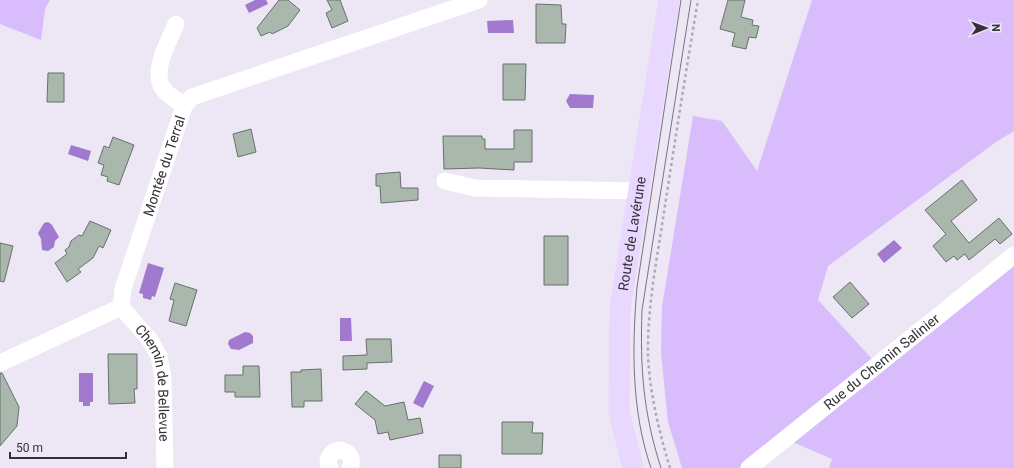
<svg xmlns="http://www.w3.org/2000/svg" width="1014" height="468" font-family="Roboto,sans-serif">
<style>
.green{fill:#d8bcfc}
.water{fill:#a179ce}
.building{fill:#a9b7ac;stroke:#667269}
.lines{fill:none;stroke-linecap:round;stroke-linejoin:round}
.path{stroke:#aea9b5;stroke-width:2.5;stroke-dasharray:3 3;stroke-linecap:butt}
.minor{stroke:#fff;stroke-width:17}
.major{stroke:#e8d7fe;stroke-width:21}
.tram{stroke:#78747d;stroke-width:1}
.labels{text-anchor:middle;stroke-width:4;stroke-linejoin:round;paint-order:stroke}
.street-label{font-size:14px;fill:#333137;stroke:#ece6f5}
</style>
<rect width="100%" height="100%" fill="#ece6f5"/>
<path class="green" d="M0,0H50L45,9L41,40L0,24Z
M812,0H1014V131L996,142L828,266L818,300L874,361L740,468H682L668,422L661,353L662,307L693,116L722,121L757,171Z
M1014,266V468H829L832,459L790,441Z"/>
<path class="water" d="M255,0H266L268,4L249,13L245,5Z
M513,20L514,33H488L487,21Z
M570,94L594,95L593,108H570L566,101Z
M71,145L91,151L88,161L68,154Z
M48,222L52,225L59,237L55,241L54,247L48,251L42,250L41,239L38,233L44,223Z
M894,240L902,248L884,263L877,254Z
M148,263L164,268L155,297L152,296L151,300L143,298V294L139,293Z
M340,318H351L352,341H340Z
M245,332L250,333L253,336V343L239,350L231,349L228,344L229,340Z
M79,373H93V402H90V406H83V402H79Z
M424,381L434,386L423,408L413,403Z"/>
<path class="building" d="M279,0H288L300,10L288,26L272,34L270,32L261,36L257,28Z
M327,0H340L348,21L332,28L326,13L332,10Z
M728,0H745L741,17L753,20L752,25L759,26L756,38L749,37L746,49L732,46L735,33L720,29Z
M536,4L561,5L562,24H566L565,43H536Z
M503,64H526L525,100H503Z
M48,73H64V102H47Z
M251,129L256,152L238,157L233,134Z
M514,130H532V162H514V170L479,168L444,169L443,136H482V139H485V149H514Z
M113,137L134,145L119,185L107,181L108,177L101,175L104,165L98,163L104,146L109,148Z
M400,172L401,188H418V200L381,203L380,186H376V174Z
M962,180L977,200L951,221L969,243L999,218L1012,234L1000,244L995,239L969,260L965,254L957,260L954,256L946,262L933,246L946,234L925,210Z
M90,221L111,230L103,248L99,246L93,258L78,269L81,272L67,282L55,263L67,254L65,250L69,247L71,241L79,235L82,236Z
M544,236H568V285H544Z
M0,243L13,246L4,282L0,281Z
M850,282L869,304L852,318L833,297Z
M175,283L197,290L186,326L169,321L174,300L170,299Z
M366,339H391L392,362L367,363V369L343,370V356L367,355Z
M108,354H137V389H134L135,403L109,404Z
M243,366H259L260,397H235V392H225V375H243Z
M321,369L322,401H304V407H292L291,372H301V370Z
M0,373H2L19,407L17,426L0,446Z
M366,391L385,406L404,402L408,420L420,418L423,433L390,440L388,432L378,434L375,420L355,404Z
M502,422H533L532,433H543L542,454H502Z
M439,455H461V468H439Z"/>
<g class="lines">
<path class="path" d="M670,468C659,431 650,395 648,356C647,308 657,259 664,212C675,141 686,70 698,0"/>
<g class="minor">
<path d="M176,24C169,41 150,73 164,90C169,96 178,101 184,106"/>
<path d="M445,181L475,188L639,191"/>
<path id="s1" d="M121,307L123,289L184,106L192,97L479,0"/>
<path id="s2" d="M121,307L150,340L159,356L163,377L165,468"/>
<path d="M0,363L121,307"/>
<path d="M330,468C325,459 331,452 339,450C349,451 354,458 350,468"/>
<path id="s3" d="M749,468L1014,255"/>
</g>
<path class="major" id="s4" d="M633,468L619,411L620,308L669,0"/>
<path class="tram" d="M651,468C631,410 632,347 637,287L681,0
M661,468C643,412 640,368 642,310L691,0"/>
</g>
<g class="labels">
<g class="street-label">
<text dy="5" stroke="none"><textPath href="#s1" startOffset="148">Montée du Terral</textPath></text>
<text dy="5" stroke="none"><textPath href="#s4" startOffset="237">Route de Lavérune</textPath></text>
<text dy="5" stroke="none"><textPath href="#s3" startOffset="170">Rue du Chemin Salinier</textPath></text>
<text dy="5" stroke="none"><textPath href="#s2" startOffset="87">Chemin de Bellevue</textPath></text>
</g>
</g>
<g transform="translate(986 28) rotate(89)" stroke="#ece6f5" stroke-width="3" paint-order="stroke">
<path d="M0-3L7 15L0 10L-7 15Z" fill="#333137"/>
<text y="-6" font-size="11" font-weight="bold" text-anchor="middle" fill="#333137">N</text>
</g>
<path d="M10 452v6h116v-6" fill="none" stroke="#333137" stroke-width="2"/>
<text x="16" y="452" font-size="12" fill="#333137" stroke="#ece6f5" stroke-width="3" paint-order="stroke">50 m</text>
</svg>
